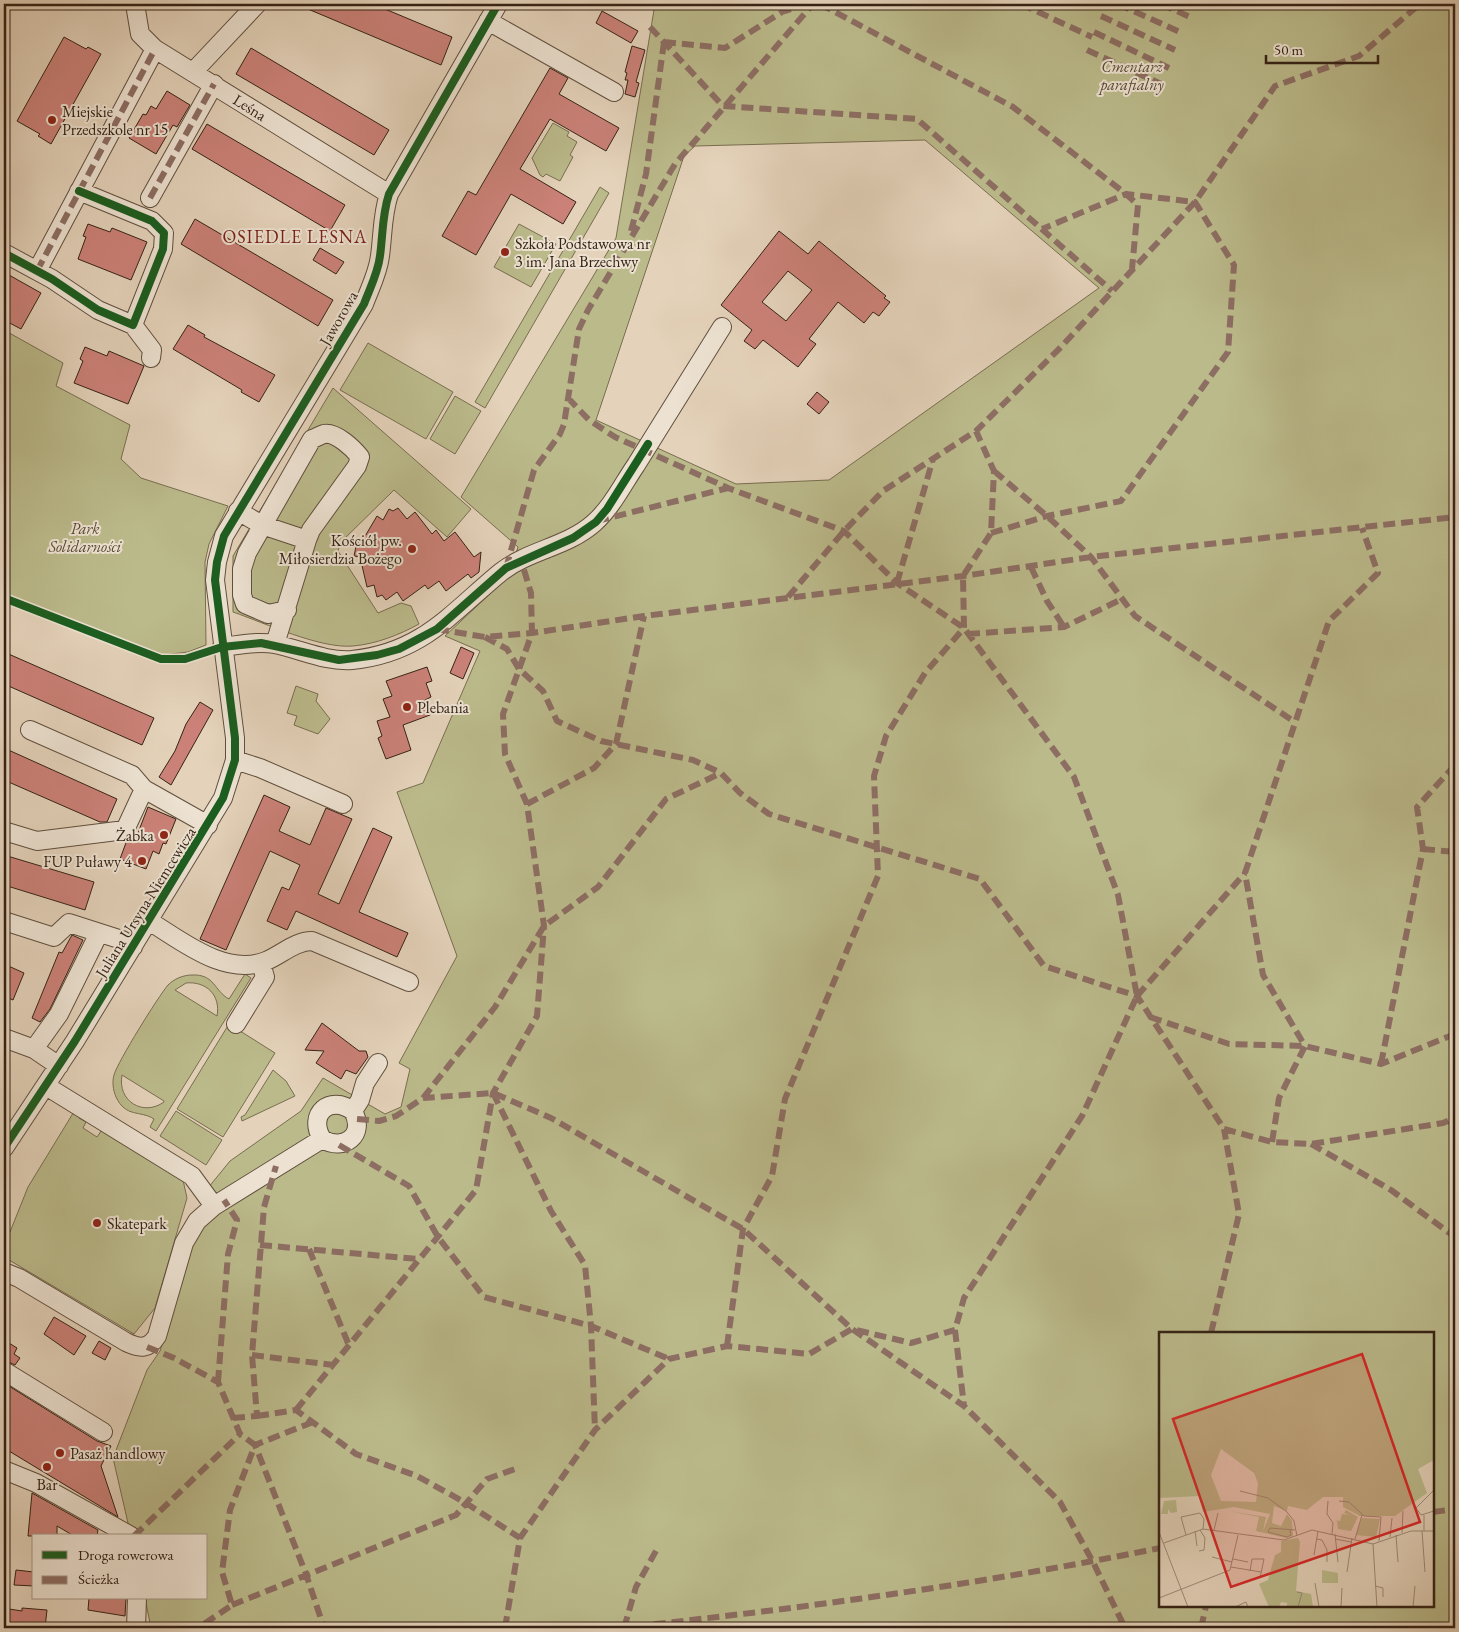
<svg xmlns="http://www.w3.org/2000/svg" width="1459" height="1632" font-family="'EB Garamond',serif">
<style>
.green{fill:#bbba8b;stroke:#786e50;fill-rule:evenodd}
.building{fill:#cb8178;stroke:#342315;fill-rule:evenodd}
.lines{fill:none;stroke-linecap:round;stroke-linejoin:round}
.minor-casing{stroke:#604f3e;stroke-width:20}
.minor{stroke:#ede2d2;stroke-width:18}
.quiet{stroke:#8d6e63;stroke-width:6;stroke-dasharray:12 6;stroke-linecap:butt}
.cycleway-casing{stroke:#ede2d2;stroke-width:11}
.cycleway{stroke:#1b5e20;stroke-width:8}
.poi-dot{fill:#8f2418;stroke:#ede2d2;stroke-width:2}
.labels{text-anchor:middle;stroke-width:4;stroke-linejoin:round;paint-order:stroke}
.park-label{font-size:16px;font-style:italic;fill:#564932;stroke:#ede2d2}
.street-label{font-size:16px;fill:#342315;stroke:#ede2d2}
.poi-label{font-size:16px;fill:#342315;stroke:#ede2d2;text-anchor:start}
.neighbourhood-label{font-size:18px;letter-spacing:1px;fill:#7a1f14;stroke:#ede2d2}
.inset-road{fill:none;stroke:#9e8c78;stroke-width:1}
.view{fill:#d62828;fill-opacity:0.15;stroke:#d62828;stroke-width:2.5}
.inset-edge{fill:none;stroke:#342315;stroke-width:2.5}
</style>
<rect width="100%" height="100%" fill="#e4d2ba"/>
<filter id="stains"><feTurbulence type="fractalNoise" baseFrequency=".004" numOctaves="4"/><feColorMatrix values="0 0 0 0 .2 0 0 0 0 .09 0 0 0 0 .02 0 0 0 .5 -.17"/></filter>
<radialGradient id="worn" r=".72"><stop offset=".6" stop-color="#630" stop-opacity="0"/><stop offset="1" stop-color="#630" stop-opacity=".3"/></radialGradient>
<path class="green" d="M655,4H1455V1628H151L145,1598H206V1536H131L113,1458L147,1370L160,1351L208,1188L230,1161L301,1111L323,1078L385,1114L401,1107L410,1069L399,1063L457,956L397,792L423,783L480,651L445,636L509,576L518,547L461,497L616,238ZM925,140L1099,288L829,480L736,484L596,420L684,156L695,146ZM1160,1333H1433V1606H1160Z
M553,123L569,132L567,136L577,142L570,155L573,157L560,181L546,174L543,177L540,175L532,158Z
M600,187L609,193L485,408L475,402Z
M519,224L556,244L531,287L494,267Z
M4,330L63,363L56,386L130,425L121,459L141,478L228,506L209,544L205,562L206,645L188,652L164,655L4,594Z
M368,343L453,392L426,439L340,390Z
M333,388L471,509L447,537L394,490L340,543L338,551L378,613L401,603L411,606L419,624C399,635 376,644 353,646C320,649 265,623 233,612V556Z
M455,396L481,411L455,454L430,439Z
M296,686L318,694L316,701L330,719L318,734L294,725L297,716L287,713Z
M245,974L251,978L156,1131L150,1127L154,1119C140,1110 126,1118 116,1097C113,1090 112,1082 114,1075C118,1061 158,997 168,985C174,979 183,975 192,975C215,974 214,991 229,999ZM186,983C206,981 221,995 217,1016L175,990ZM122,1075L164,1101V1102C143,1117 117,1101 122,1075Z
M229,1024L275,1053L223,1137L177,1109Z
M273,1070L286,1081L295,1096L242,1121L241,1117L245,1115Z
M75,1110L81,1113L79,1118L86,1122L83,1128L97,1137L104,1127L183,1180L187,1198L155,1308L134,1334L4,1257V1247L28,1187Z
M176,1111L222,1140L206,1165L160,1136Z"/>
<path class="building" d="M296,4H373L452,37L441,65Z
M602,11L638,31L631,43L596,23Z
M64,37L86,49L88,47L101,54L51,144L38,136L40,134L17,121Z
M632,46L645,50L636,82L639,83L635,97L625,94L628,80H625L627,73L625,72Z
M251,48L389,130L374,155L236,74Z
M550,68L568,78L559,94L619,128L606,151L550,119L520,169L576,202L563,224L511,194L476,255L442,236L468,191L476,195Z
M167,91L190,105L177,127L173,125L156,154L129,138L143,114L146,115L151,106L156,109Z
M207,124L345,205L330,231L192,149Z
M195,219L333,300L318,326L181,244Z
M88,224L110,232L112,228L147,242L131,280L78,259L86,237L83,236Z
M779,231L808,254L819,241L886,296L884,298L890,302L879,316L873,312L864,323L838,302L809,339L816,344L798,367L763,340L755,349L744,341L752,330L721,305ZM788,271L812,290L786,321L762,302Z
M320,248L344,262L336,274L313,260Z
M9,275L41,293L21,329L4,320V284Z
M188,325L205,335L204,337L275,375L259,402L241,392L242,390L173,349Z
M85,347L107,356L109,351L144,366L128,404L74,383L83,361L80,359Z
M817,392L829,402L819,414L807,404Z
M398,508L407,519L415,512L432,534L436,530L444,541L455,532L474,557L481,552L479,572L471,578L468,574L446,591L439,581L428,589L425,585L403,601L397,592L386,600L382,595L377,597L374,585L367,587L360,557L354,556L357,542L361,543L377,516L383,520L389,509L393,511Z
M461,647L474,653L463,679L450,673Z
M4,652L154,718L142,745L4,684Z
M427,667L432,681L426,683L431,697L425,700L430,715L403,725L411,750L386,759L378,738L382,736L377,721L390,717L383,699L392,696L386,681Z
M200,702L213,710L171,785L159,777L175,751L186,724Z
M4,748L117,799L107,822H100L4,780Z
M264,795L290,807L279,831L310,845L326,808L352,819L318,894L339,904L373,828L392,837L359,912L408,933L397,957L296,911L287,930L267,921L282,887L289,890L300,865L270,851L226,950L200,939Z
M148,807L176,819L166,844L163,843L159,854L153,851L146,869L120,859L127,840L133,837L136,838Z
M4,855L94,882L85,910L4,885Z
M72,935L83,940L50,1009L40,1022L32,1018L59,952L62,953Z
M4,964L24,973L13,1000L4,996Z
M322,1023L359,1051H366L368,1057L356,1074L346,1070L341,1079L316,1063L324,1051L305,1050Z
M54,1317L86,1336L74,1355L44,1334Z
M4,1340L17,1348L14,1354L20,1358L15,1365L4,1360Z
M99,1341L111,1348L105,1360L92,1353Z
M4,1383L97,1441L111,1446L101,1466L118,1517L4,1448Z
M32,1493L98,1530L97,1536H74L57,1526V1536H28Z
M16,1570L34,1572V1586L14,1585Z
M89,1598H126L125,1616L88,1610Z
M22,1608L47,1610L45,1628H7L9,1609L22,1611Z"/>
<g class="lines">
<defs>
<path id="minor" d="M135,4L140,34L155,49L389,194
M488,21L614,92
M193,72L257,4
M150,198L214,84
M4,253L52,279L98,310L133,325L163,249L164,233L152,221L79,191
M37,271L155,49
M133,325L152,350L151,358
M238,511L262,525L307,540
M275,644L307,540L311,530L357,466L360,457C353,448 336,432 324,434C320,435 316,438 312,439L247,553L242,569V595L245,604L268,614L287,610
M222,647C239,645 257,641 274,644C300,649 325,662 352,660C422,653 451,613 501,572C529,550 567,547 594,523C612,507 623,484 636,465C665,419 693,373 722,327
M30,730L132,775L144,789L208,825
M235,760L260,768L343,804
M4,831L37,841L125,830L144,789
M4,921L54,937L69,923L122,940L133,947
M149,921C182,941 225,977 266,961C281,955 295,941 312,941L409,982
M236,1024L265,977L261,963
M4,1038L34,1049L59,1066
M34,1049L59,1014L99,933
M46,1086L192,1176L214,1206
M322,1139C307,1114 330,1094 353,1111
M4,1148L75,1041L223,798L235,760V738L215,580L217,562L224,536L364,304C370,288 378,273 380,256C383,234 382,215 389,194L498,4
M4,1272L19,1278L126,1342C140,1349 149,1349 157,1336L184,1243L197,1221L214,1206L322,1139C344,1152 366,1135 353,1111L360,1100L365,1083L378,1063
M4,1371L103,1432
M4,1470L36,1483L131,1536
M136,1628L137,1598"/>
</defs>
<use href="#minor" class="minor-casing"/>
<use href="#minor" class="minor"/>
<path class="quiet" d="M820,4L1013,107L1126,194L1138,205L1132,269
M1021,4L1092,37
M1118,4L1182,33
M1161,4L1190,17
M1101,16L1175,50
M650,27L723,106L917,119L1112,291
M1094,32L1169,68
M664,42L725,48L782,12L807,4
M1087,50L1168,87
M150,198L214,84
M631,231L646,174L664,42
M37,271L155,49
M994,471L1047,516L1091,557L1135,616L1295,722
M597,521L728,488
M991,533L1047,516L1121,501L1228,352L1234,265L1195,202L1126,194L1042,229
M1031,567L1047,601L1064,627
M506,568L534,470L560,434L564,424L579,329L588,310L675,164L813,4
M897,583L933,459
M788,597L844,531L883,491L976,431L1060,348L1195,202L1275,86L1359,56L1420,4
M437,629L485,637L532,633L644,616L963,576L1091,557L1455,517
M968,634L1064,627L1122,599
M485,637L507,649L519,669L543,691L557,721L601,741L693,760L721,773L740,793L769,814L980,879L1044,966L1137,996L1224,1129L1272,1142L1311,1144L1443,1123L1455,1118
M527,804L594,768L616,744L644,616
M1423,849L1455,852
M1137,996L1245,873
M1150,1017L1229,1044L1305,1046L1381,1064L1455,1034
M1381,1064L1423,849L1417,807L1455,765
M493,1093L551,1211L585,1265L591,1326L595,1430
M423,1098L495,1007L544,926L598,887L666,799L721,773
M357,1119L379,1121L396,1116L423,1098L493,1093L551,1118L743,1229L852,1329L964,1406L1060,1502L1093,1562L1125,1628
M1272,1142L1279,1098L1305,1046L1263,975L1245,873L1329,621L1378,573L1362,528
M1311,1144L1391,1190L1455,1237
M339,1145L409,1186L438,1237L484,1297L591,1326L669,1359
M260,1245L417,1259
M309,1249L348,1343
M955,1330L964,1406
M1211,1333L1239,1214L1224,1129
M727,1346L743,1229L772,1176L785,1099L878,876L874,776L886,736L925,673L964,628L963,576L991,533L994,471L976,431
M147,1347L174,1358L218,1382L240,1434L255,1445L230,1510L222,1572L232,1605L198,1628
M252,1355L333,1365
M218,1382L228,1254L237,1220L224,1200
M296,1410L476,1190L493,1093L537,1016L544,926L527,804L505,754L503,714L532,633L531,593L521,560
M257,1416L296,1410L356,1454L417,1476L466,1503L520,1538
M233,1418L257,1416L252,1355L264,1207L276,1166
M313,1422L255,1445L306,1574L324,1628
M1433,1512L1455,1509
M134,1536L240,1434
M232,1605L456,1515L487,1479L515,1469
M505,1628L520,1538L595,1430L669,1359L727,1346L809,1354L852,1329L911,1343L955,1330L964,1298L1082,1116L1137,996L1118,895L1074,777L964,628L897,583L844,531L728,488L615,437L589,420L568,398
M618,1628C799,1609 982,1584 1160,1548
M624,1628L636,1587L657,1549
M1201,1628L1206,1606"/>
<defs>
<path id="cycleway" d="M4,253L52,279L98,310L133,325L163,249L164,233L152,221L79,191
M4,598L161,659H185L222,647L261,643L339,660L377,655L399,649L437,629L506,568L573,538L596,522L607,509L648,444
M4,1148L75,1041L223,798L235,760V738L215,580L217,562L224,536L364,304C370,288 378,273 380,256C383,234 382,215 389,194L498,4"/>
</defs>
<use href="#cycleway" class="cycleway-casing"/>
<use href="#cycleway" class="cycleway"/>
</g>
<g class="poi-dot">
<circle cx="52" cy="120" r="5"/>
<circle cx="505" cy="252" r="5"/>
<circle cx="412" cy="549" r="5"/>
<circle cx="407" cy="707" r="5"/>
<circle cx="164" cy="835" r="5"/>
<circle cx="142" cy="861" r="5"/>
<circle cx="97" cy="1223" r="5"/>
<circle cx="60" cy="1453" r="5"/>
<circle cx="47" cy="1467" r="5"/>
</g>
<g class="labels">
<g class="park-label">
<text x="1132" y="72">Cmentarz<tspan x="1132" dy="18">parafialny</tspan></text>
<text x="85" y="534">Park<tspan x="85" dy="18">Solidarności</tspan></text>
</g>
<g class="street-label">
<text transform="translate(250 107) rotate(32)" y="6">Leśna</text>
<text transform="translate(338 318) rotate(-60)" y="6">Jaworowa</text>
<text transform="translate(145 902) rotate(-58)" y="6">Juliana Ursyna Niemcewicza</text>
</g>
<g class="poi-label">
<text x="62" y="117">Miejskie<tspan x="62" dy="18">Przedszkole nr 15</tspan></text>
<text x="515" y="249">Szkoła Podstawowa nr<tspan x="515" dy="18">3 im. Jana Brzechwy</tspan></text>
<text x="402" y="546" text-anchor="end">Kościół pw.<tspan x="402" dy="18">Miłosierdzia Bożego</tspan></text>
<text x="417" y="713">Plebania</text>
<text x="154" y="841" text-anchor="end">Żabka</text>
<text x="132" y="867" text-anchor="end">FUP Puławy 4</text>
<text x="107" y="1229">Skatepark</text>
<text x="70" y="1459">Pasaż handlowy</text>
<text x="47" y="1490" text-anchor="middle">Bar</text>
</g>
<g class="neighbourhood-label">
<text x="295" y="243">OSIEDLE LESNA</text>
</g>
</g>
<g transform="translate(1159 1332)">
<rect width="275" height="275" fill="#e4d2ba"/>
<path d="M0,0H275V128L259,137L268,161L236,184H201L184,175V165H164L148,178L129,174L128,179L115,174L113,191L122,194L128,182L133,189L134,204L127,206L97,199L100,185L70,179L107,185L104,199L111,182L75,175L44,180L40,164L0,166ZM62,117L95,141L99,151L97,170L62,169L52,143ZM17,168L18,180L12,181L9,177V182H2L5,169ZM187,178L199,185L192,199L179,197L178,189L175,188L181,189L183,182L191,183L185,181ZM203,186L221,187L217,205L197,203ZM139,206L141,210L137,259L152,262L154,275H128V271L122,270L120,275H110L100,252L109,248L116,223L122,220V209ZM163,238L179,241V251H163Z" fill="#bbba8b" fill-rule="evenodd"/>
<path class="inset-road" d="M275,158L257,176L262,183L275,179M81,159L109,166L128,180L135,189L138,204M169,169L168,182L174,191L173,202M180,169L190,170L205,184L222,185L220,209M55,198L59,181M131,198L132,203L128,205L109,200L111,196L136,198M36,199L38,214M263,199L266,240M265,199V183M0,200L29,275M243,201L244,179M176,202L179,230M27,203L22,185L41,181L45,187L44,197M237,203L239,230M231,205L233,186M158,207L163,208L168,218V230M176,207L192,210M196,207L203,183M5,211L44,197L125,208L153,198L214,212M214,212L252,199H275M214,212L218,275M40,219L45,218L46,206L41,198M155,223L159,199M53,225L73,230M74,227L89,230M72,235L102,240M91,239L93,227H105L101,246M188,240L193,206M156,251L160,275M216,254L224,256V265M138,260L143,261L139,275M0,266L71,238L79,203M76,275L87,270L89,275M182,275L183,256M254,275L256,254"/>
<path class="view" d="M203,22L261,190L72,255L14,87Z"/>
<rect width="275" height="275" class="inset-edge"/>
</g>
<rect width="1459" height="1632" fill="none" stroke="#e4d2ba" stroke-width="20"/>
<rect x="5" y="5" width="1449" height="1622" fill="none" stroke="#342315" stroke-width="2.5"/>
<rect x="10" y="10" width="1439" height="1612" fill="none" stroke="#342315"/>
<rect x="32" y="1534" width="175" height="65" fill="#ede2d2" stroke="#a39686"/>
<rect x="42" y="1551" width="25" height="8" fill="#1b5e20" stroke="#a39686"/>
<text x="78" y="1560" font-size="15" fill="#342315">Droga rowerowa</text>
<rect x="42" y="1576" width="25" height="8" fill="#8d6e63" stroke="#a39686"/>
<text x="78" y="1584" font-size="15" fill="#342315">Ścieżka</text>
<path d="M1266 55v8h112v-8" fill="none" stroke="#342315" stroke-width="2.5"/>
<text x="1274" y="55" font-size="15" fill="#342315" stroke="#ede2d2" stroke-width="4" paint-order="stroke">50 m</text>
<rect width="100%" height="100%" filter="url(#stains)"/>
<rect width="100%" height="100%" fill="url(#worn)"/>
</svg>
